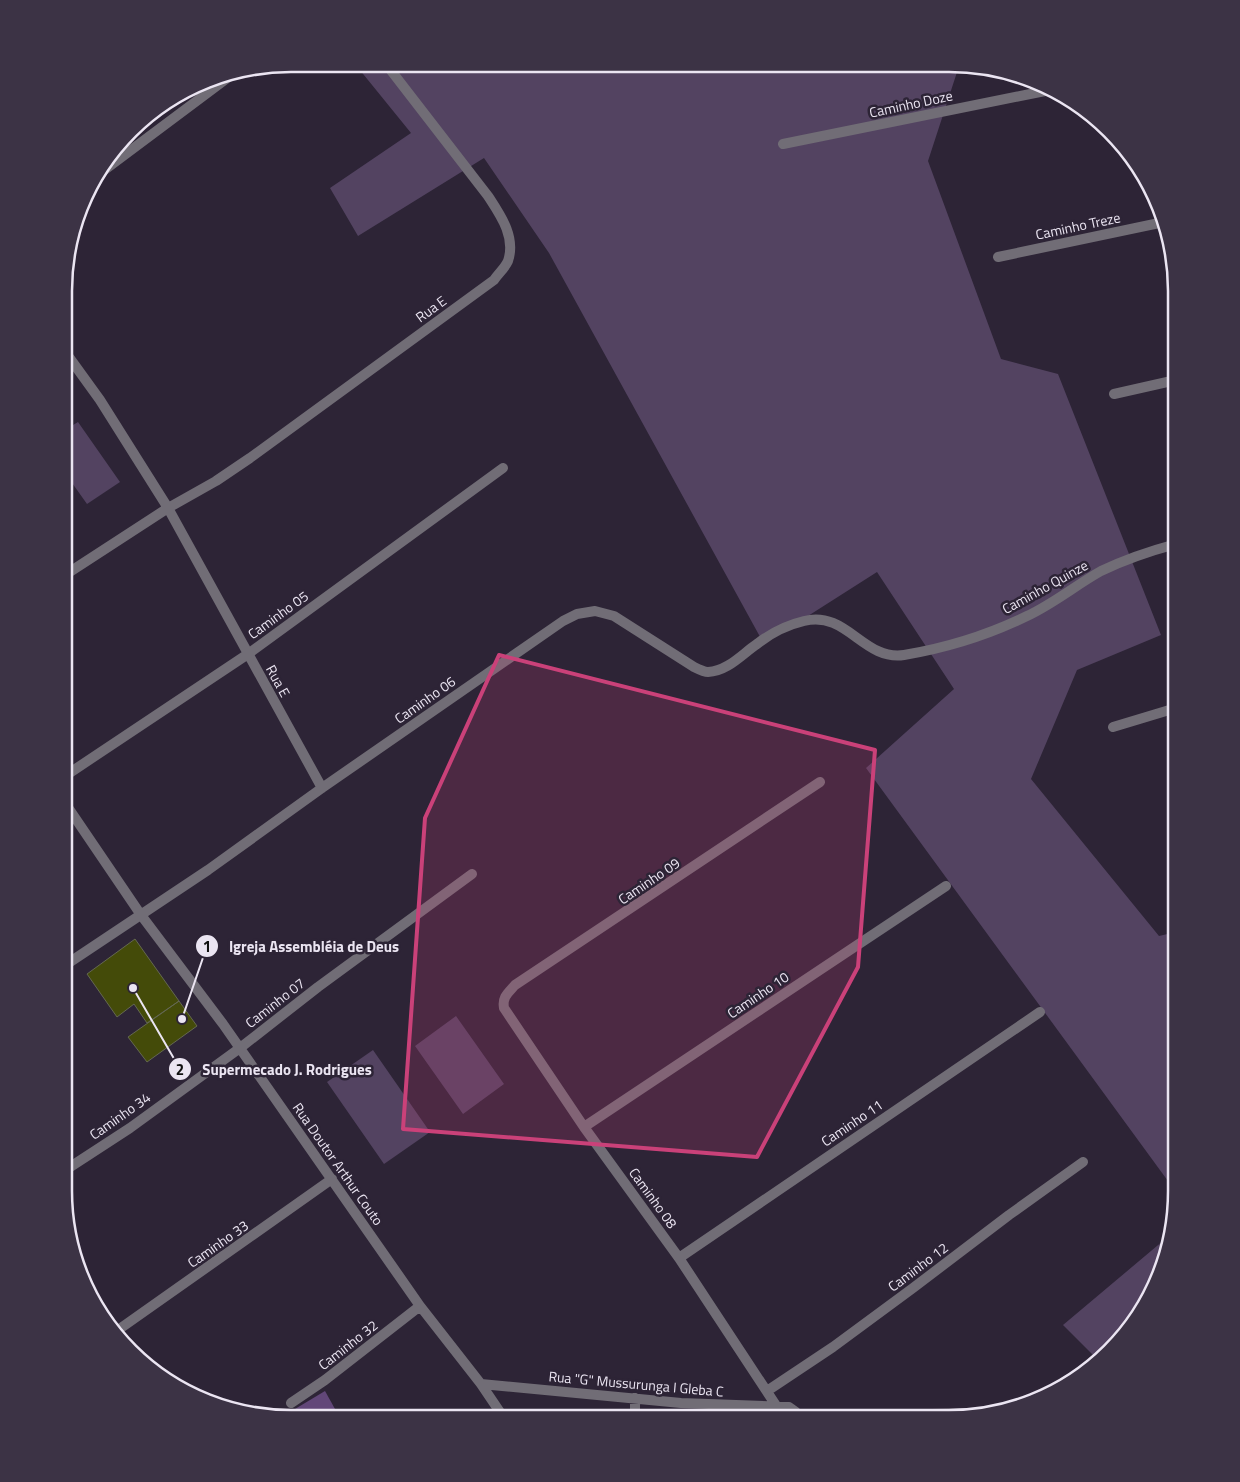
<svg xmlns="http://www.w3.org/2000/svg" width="1240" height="1482" font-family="'Titillium Web',sans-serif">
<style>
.green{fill:#534361}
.forest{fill:#624779}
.building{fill:#444b09;stroke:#646851}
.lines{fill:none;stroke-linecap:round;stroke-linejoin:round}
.street{stroke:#716d76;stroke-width:10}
.marked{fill:#ca4179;fill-opacity:0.2;stroke:#ca4179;stroke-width:4;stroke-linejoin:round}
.labels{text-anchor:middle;stroke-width:5;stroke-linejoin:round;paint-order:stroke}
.street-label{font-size:14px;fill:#ebe5f2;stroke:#2d2436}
.rim{fill:none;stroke:#ebe5f2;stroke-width:2.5}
.leader{fill:none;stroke:#ebe5f2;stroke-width:2}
.callout-dot{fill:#ebe5f2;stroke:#2d2436;stroke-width:2}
.mark-label{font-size:15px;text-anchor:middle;font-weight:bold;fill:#111}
.callout-label{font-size:15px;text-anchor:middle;font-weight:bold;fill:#ebe5f2;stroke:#2d2436;stroke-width:5;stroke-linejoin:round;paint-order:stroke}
</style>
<rect width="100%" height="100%" fill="#2d2436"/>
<path class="green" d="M355,64L826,65L828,70L853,65L959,66L928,161L1001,359L1058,374L1161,635L1077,670L1031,779L1159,936L1176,932V1192L866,768L954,689L877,572L764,644L549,253L484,158L358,236L330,188L411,133Z
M78,422L120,482L87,504L65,473V430Z
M456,1016L504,1084L463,1114L415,1046Z
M373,1050L430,1132L384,1164L327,1082Z
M1170,1235L1164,1264L1138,1317L1095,1357L1063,1325Z
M624,1413V1418H559V1414Z"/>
<path class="forest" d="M325,1391L340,1418H280Z"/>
<path class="building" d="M135,939L179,1001L147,1023L134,1004L117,1017L87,974Z
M179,1001L197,1026L147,1062L128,1037Z"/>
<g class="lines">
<path class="street" d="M783,144L1045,91
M95,177L234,73
M998,257L1164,222
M66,353L100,400L168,508L322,788
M1114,394L1176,380
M65,575L168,508L216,481L250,458L494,280C498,274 505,268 508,261C516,237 501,216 488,196L386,64
M1113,727L1176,708
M65,776L248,654L503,468
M65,803L141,915L223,1024L420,1306L481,1384L504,1418
M64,966L208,870L322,788L563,621L577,614L595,611L614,616L694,667C698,669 704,672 708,672C728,671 742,654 757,644C771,633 787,625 804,621C847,610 863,661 904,655C946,648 988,635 1027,616C1053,604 1076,585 1101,571C1126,559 1150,551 1176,544
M584,1127L946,886
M64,1171L130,1128L240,1048L318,987L472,874
M679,1258L1040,1012
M118,1330L332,1179
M481,1384L681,1403L789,1407L796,1412L797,1418
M767,1391L833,1347L913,1288L1009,1215L1083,1162
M291,1403L325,1380L420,1306
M777,1407L679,1258L584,1127L504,1008C502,997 508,993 515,985L820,782
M635,1418V1398
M882,1418L932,1414L980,1413"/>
</g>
<path class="marked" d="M499,655L875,750L858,967L757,1157L403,1129L425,818Z"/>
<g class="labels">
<g class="street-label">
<text transform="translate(911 104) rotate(-12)" y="5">Caminho Doze</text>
<text transform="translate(1078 226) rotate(-12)" y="5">Caminho Treze</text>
<text transform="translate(431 309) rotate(-36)" y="5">Rua E</text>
<text transform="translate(1045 587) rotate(-29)" y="5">Caminho Quinze</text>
<text transform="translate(278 615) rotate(-36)" y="5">Caminho 05</text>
<text transform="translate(278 681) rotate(61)" y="5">Rua E</text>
<text transform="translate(425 700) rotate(-35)" y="5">Caminho 06</text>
<text transform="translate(649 881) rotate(-34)" y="5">Caminho 09</text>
<text transform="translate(758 995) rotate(-34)" y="5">Caminho 10</text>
<text transform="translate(275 1003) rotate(-38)" y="5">Caminho 07</text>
<text transform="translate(120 1116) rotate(-35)" y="5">Caminho 34</text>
<text transform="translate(852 1123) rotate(-34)" y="5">Caminho 11</text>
<text transform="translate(338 1164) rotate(55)" y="5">Rua Doutor Arthur Couto</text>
<text transform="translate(653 1198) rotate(54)" y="5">Caminho 08</text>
<text transform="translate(218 1244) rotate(-35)" y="5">Caminho 33</text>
<text transform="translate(918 1267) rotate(-37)" y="5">Caminho 12</text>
<text transform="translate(348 1345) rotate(-38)" y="5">Caminho 32</text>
<text transform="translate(636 1384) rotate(5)" y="5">Rua "G" Mussurunga I Gleba C</text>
</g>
</g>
<path d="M0 0H1240V1482H0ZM291 72H949A219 219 0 0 1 1168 291V1191A219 219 0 0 1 949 1410H291A219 219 0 0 1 72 1191V291A219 219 0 0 1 291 72Z" fill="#3c3345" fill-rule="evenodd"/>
<path class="rim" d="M291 72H949A219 219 0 0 1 1168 291V1191A219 219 0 0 1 949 1410H291A219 219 0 0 1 72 1191V291A219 219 0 0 1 291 72Z"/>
<path class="leader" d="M182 1019L207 946M133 988L180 1069"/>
<g class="callout-dot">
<circle cx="182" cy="1019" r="5"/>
<circle cx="133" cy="988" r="5"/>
<circle cx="207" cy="946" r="12"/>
<circle cx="180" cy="1069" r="12"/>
</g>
<g class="mark-label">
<text x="207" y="952">1</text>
<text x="180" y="1075">2</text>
</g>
<g class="callout-label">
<text x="314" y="952">Igreja Assembléia de Deus</text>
<text x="287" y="1075">Supermecado J. Rodrigues</text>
</g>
</svg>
